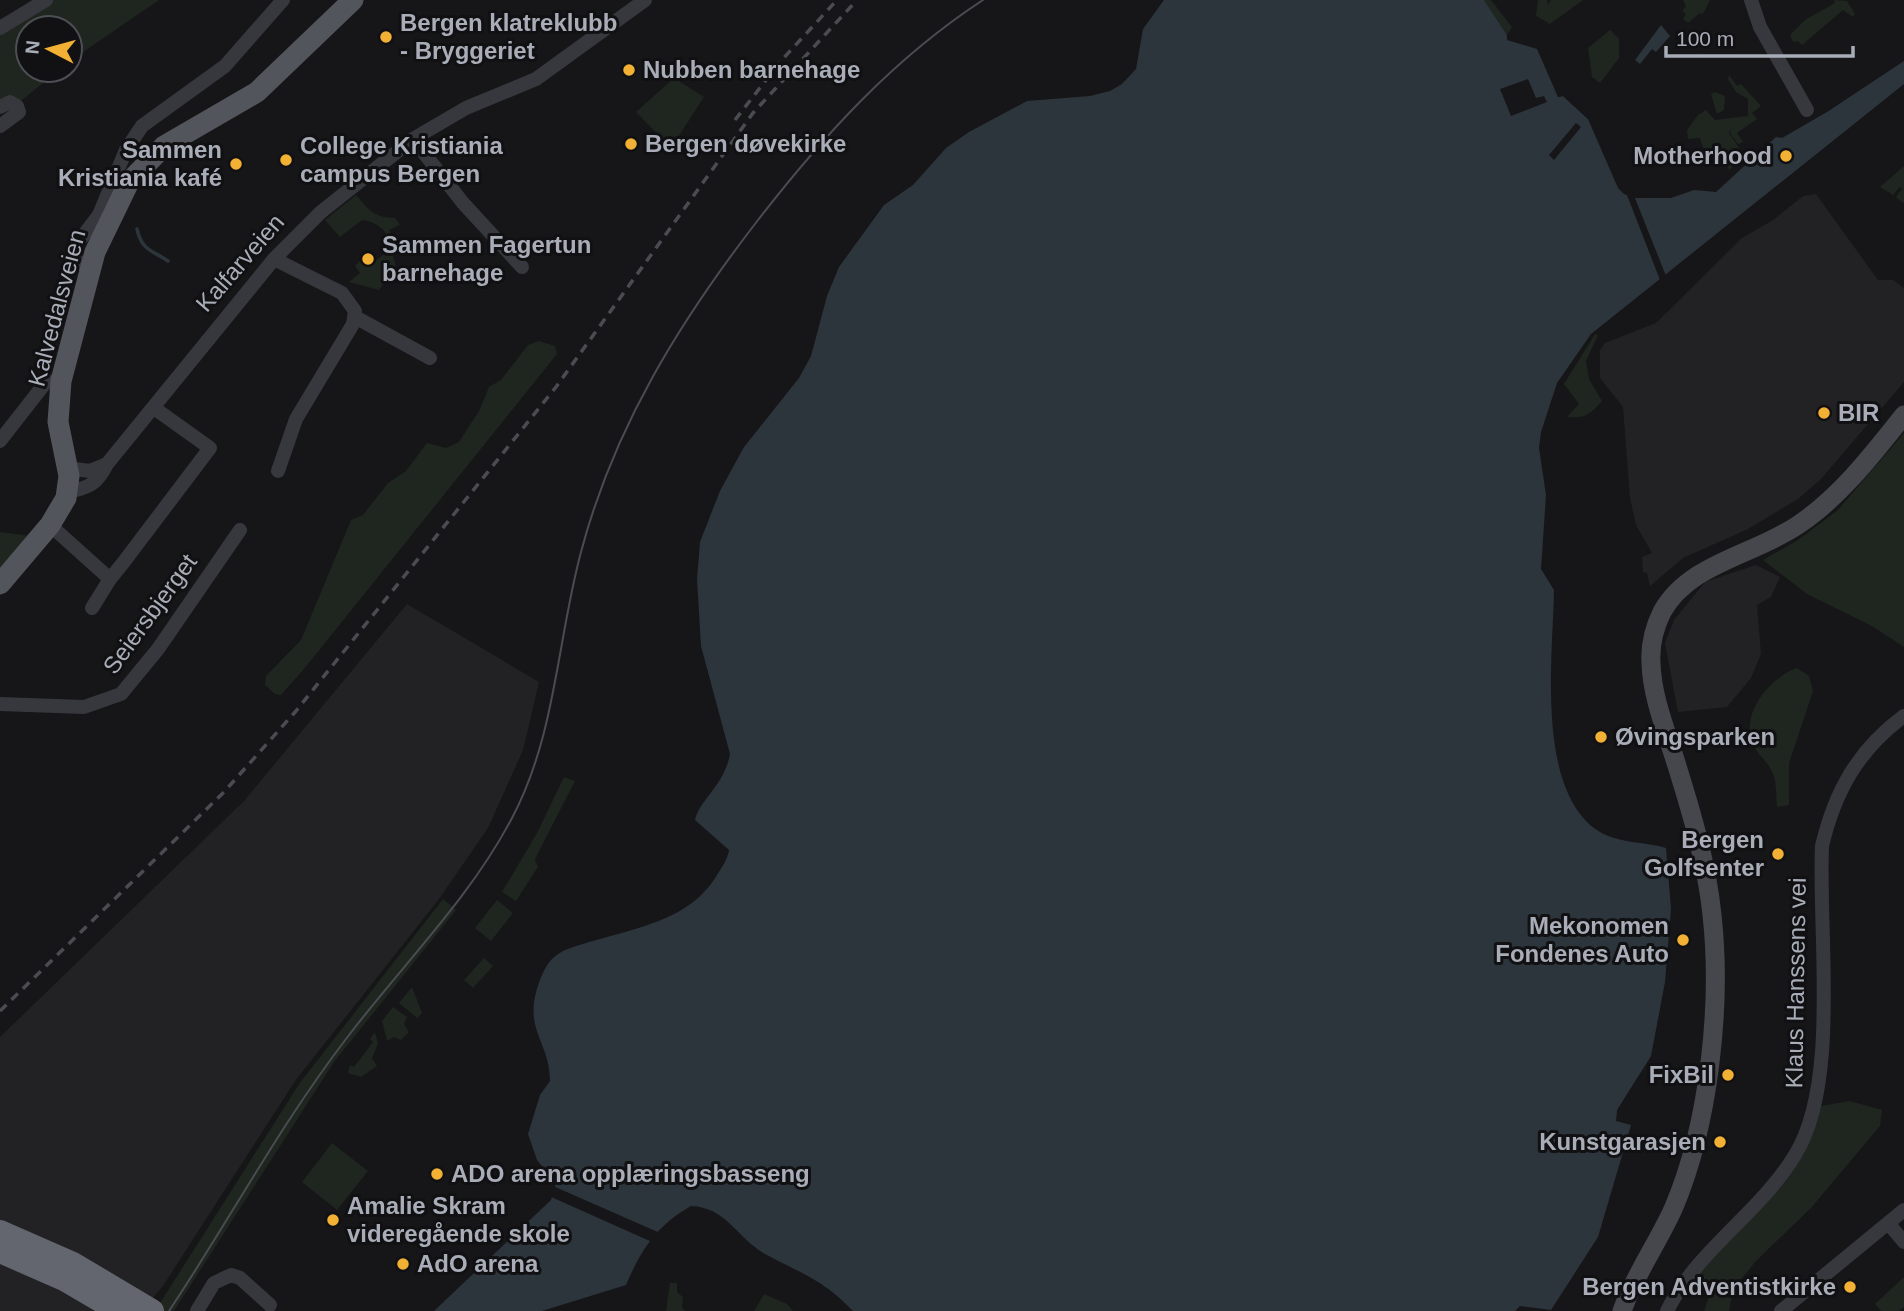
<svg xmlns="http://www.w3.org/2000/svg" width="1904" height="1311" font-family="Arial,sans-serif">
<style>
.built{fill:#222225}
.green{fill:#1e261f}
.water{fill:#2c353c}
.pier{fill:#161618}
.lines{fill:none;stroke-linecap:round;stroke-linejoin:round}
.stream{stroke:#2c353c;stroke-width:3.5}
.street{stroke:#37383d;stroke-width:14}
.secondary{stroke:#45474d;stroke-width:19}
.primary{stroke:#53555c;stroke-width:21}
.highway{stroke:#63666e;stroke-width:24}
.tram{stroke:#4a4c52;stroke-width:2}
.rail{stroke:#4a4c52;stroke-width:3.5;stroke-dasharray:9 7;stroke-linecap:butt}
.poi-dot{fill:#f2b134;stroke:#111113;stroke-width:2.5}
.labels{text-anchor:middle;stroke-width:6;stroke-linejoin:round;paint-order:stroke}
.poi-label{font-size:24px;font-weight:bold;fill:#a8adb8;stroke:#111113;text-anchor:start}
.street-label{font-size:24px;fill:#a8adb8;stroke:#111113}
</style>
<rect width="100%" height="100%" fill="#161618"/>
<path class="built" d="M1816,194L1878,280H1893L1904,288V382L1820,480L1798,499L1748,529L1683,558L1650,586L1647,573L1643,572L1642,557L1652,553L1636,525L1630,498L1623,407L1600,378V350L1605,343L1656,323L1742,238L1773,220L1803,196Z
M1756,565L1780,577L1771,597L1757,605L1761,654L1751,678L1727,707L1678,712L1665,643L1674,620L1705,582Z
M407,604L539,682L523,750L488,828L439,899L295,1081L163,1286L142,1311H0V1037L244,801Z"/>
<path class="green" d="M52,0H159L70,61V28H28V70H59L21,101L0,105V34Z
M1484,0H1491L1512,27L1507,35Z
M1538,0H1547L1548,5L1551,0H1583L1550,24L1536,16Z
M1683,0H1710L1703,14L1700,13L1688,23L1683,19L1686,14L1682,11L1686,6Z
M1834,0L1847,1L1855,14L1853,17L1843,10L1802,45L1798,41L1793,42L1790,35L1805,20L1835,3Z
M1610,30L1619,39V58L1600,83L1592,77L1588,48Z
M1729,75L1737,86L1741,84L1761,106L1752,113L1757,119L1737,133L1743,142L1738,144L1730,133L1732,128L1729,133L1744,155L1729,170L1718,151L1714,152L1718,162L1714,164L1710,152L1705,153L1700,138L1688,139L1687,130L1698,115L1706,110L1715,120L1748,116V99L1736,92L1728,79Z
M674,78L704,97L671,148L636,112Z
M1715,92L1725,96L1724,110L1717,114L1711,94Z
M1904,166V202L1903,203L1896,197L1902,189L1900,187L1893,195L1880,187Z
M356,195C370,211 373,217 395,218L400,225L389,230L398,249L393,257L396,266L379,290L349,282L360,273L355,266L362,259L369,266L388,251C392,233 379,222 362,220L340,237L325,220Z
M1595,334L1598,335L1586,361L1589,379L1602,401C1591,414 1584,419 1567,417L1579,404L1564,384Z
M539,341L555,346L557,354L304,669L281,695L275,694L265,685L266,676L301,640L351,520L363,515L388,483L406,471L427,443L446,448L459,442L479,411L489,387L501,380L528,345Z
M1904,433V647L1872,626L1807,594L1763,560L1798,540L1837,511Z
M0,532L31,536L0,572Z
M1797,668L1809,676L1813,691L1789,763V805L1777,807C1776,797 1777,784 1773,774C1769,762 1756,754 1752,742C1741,712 1771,677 1797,668Z
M564,777L575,781L535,859L538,867L516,901L502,892L537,833Z
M443,899L456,910L334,1062L174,1311H155L299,1084Z
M497,900L513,913L491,941L475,928Z
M484,958L493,966L473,988L464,980Z
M412,987L422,1013L417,1018L399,1003Z
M393,1007L407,1017L404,1024L409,1032L401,1040L394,1037L387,1041L382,1021Z
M375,1032L378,1044L372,1058L377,1066L361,1077L348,1073L350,1065L354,1067L373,1042L370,1039Z
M1850,1101L1882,1110L1880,1126L1811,1208L1756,1261L1733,1289L1729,1311H1704L1710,1294V1286L1693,1280L1803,1152L1821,1106Z
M332,1143L368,1171L337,1210L302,1182Z
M1904,1277V1307L1899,1311H1881L1875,1304Z
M670,1283H677V1292L683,1297L682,1308L686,1311H666Z
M764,1294L787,1304L793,1311H754Z"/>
<path class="water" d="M1164,0H1484L1507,35V40L1537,49L1558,97L1563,96L1588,119L1618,188L1624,194L1636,198H1671L1694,190L1716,192L1776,137L1782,138L1827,112L1904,61V84L1591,334L1557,383L1541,432L1539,448L1546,495L1541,569L1554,590C1553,654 1536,783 1594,828C1615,844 1643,841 1666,848L1671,909L1665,982L1651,1056L1617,1110L1616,1121L1631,1125L1598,1237L1551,1310L1520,1306L1515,1311H853C822,1279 804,1275 767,1255C738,1240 727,1207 691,1206C657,1225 641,1250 626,1285L542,1311H434L551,1200L556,1183L537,1160L528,1134L540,1095L550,1081C550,1040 521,1030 540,980C545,967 550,958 563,951C615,930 686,928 717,875C722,867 728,859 729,850L695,820C700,799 724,786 730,754L701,646L697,579L700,542L720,491L744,447L799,378L811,356L827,296L839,267L884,205L913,185L946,148L969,132L1027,101L1090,96L1110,91L1122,84L1136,69L1143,29Z
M1661,25L1670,36L1656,52L1652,49L1640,64L1635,60Z"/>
<path class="pier" d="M1548,62L1561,93H1565L1590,116L1588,119L1563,96L1558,97L1546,64Z
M1528,79L1536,98L1544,96L1547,102L1511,116L1500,89Z
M1576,123L1581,127L1554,160L1549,155Z
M1625,190L1633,193L1666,276L1660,280Z
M553,1186L660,1233L652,1242L549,1196Z"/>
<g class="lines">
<path class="stream" d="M137,229C142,251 152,250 168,261"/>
<path class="street" d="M1751,0L1760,27L1807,110
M0,28L46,0
M0,107L10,102L17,106L19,112L0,126
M413,139L463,203L522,267
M274,259L342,293L355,311L353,324L296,419L278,471
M90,270L77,261L73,249L99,215L126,150L142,126L225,66L283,0
M355,317L430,358
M0,441L46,382L61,381
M67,468L90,471L107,464
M67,492C89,488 97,484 107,464L274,259L321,212L413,139L466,108L536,79L645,0
M50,525L110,579L123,563L210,448L154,408
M92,608L110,579
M0,704L84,707L121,694L158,649L240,530
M1888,1223L1904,1242
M197,1311L214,1283L231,1275L240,1278L270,1305
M1667,1311C1697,1250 1760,1213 1795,1155C1840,1083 1818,932 1822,846C1835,791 1858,750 1904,716
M1781,1311L1904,1210"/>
<path class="secondary" d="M1622,1311C1635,1274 1658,1243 1674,1207C1709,1124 1722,1005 1712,915C1707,865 1692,814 1677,766C1667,733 1652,698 1651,663C1650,646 1654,628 1662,612C1689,563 1754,555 1798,525C1840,497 1873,454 1904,415"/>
<path class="primary" d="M0,584L50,525L66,498L69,476L58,422L61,381L95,252L129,182L164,146L257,92L353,0"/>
<path class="highway" d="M0,1232L73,1264L152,1311
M0,1251L64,1279L119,1311"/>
<path class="tram" d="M169,1311C229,1221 280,1125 346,1039C401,966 469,900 512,818C556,735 557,641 581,552C614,427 680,321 758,220C824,135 893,59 983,0"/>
<path class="rail" d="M735,120L780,62L837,0
M0,1011L224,792L296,711L556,387L753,113L857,0"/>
</g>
<g class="poi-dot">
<circle cx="386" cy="37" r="7"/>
<circle cx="629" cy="70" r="7"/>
<circle cx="631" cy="144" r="7"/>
<circle cx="1786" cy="156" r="7"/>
<circle cx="286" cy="160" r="7"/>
<circle cx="236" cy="164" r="7"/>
<circle cx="368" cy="259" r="7"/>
<circle cx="1824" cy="413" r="7"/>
<circle cx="1601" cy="737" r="7"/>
<circle cx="1778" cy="854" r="7"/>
<circle cx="1683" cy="940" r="7"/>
<circle cx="1728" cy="1075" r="7"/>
<circle cx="1720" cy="1142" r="7"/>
<circle cx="437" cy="1174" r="7"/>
<circle cx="333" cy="1220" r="7"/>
<circle cx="403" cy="1264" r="7"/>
<circle cx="1850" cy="1287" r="7"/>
</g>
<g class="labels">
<g class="poi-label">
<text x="400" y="31">Bergen klatreklubb<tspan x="400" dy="28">- Bryggeriet</tspan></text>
<text x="643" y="78">Nubben barnehage</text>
<text x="645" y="152">Bergen døvekirke</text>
<text x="300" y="154">College Kristiania<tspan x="300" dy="28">campus Bergen</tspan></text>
<text x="222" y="158" text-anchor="end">Sammen<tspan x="222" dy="28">Kristiania kafé</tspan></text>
<text x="1772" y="164" text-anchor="end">Motherhood</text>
<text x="382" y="253">Sammen Fagertun<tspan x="382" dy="28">barnehage</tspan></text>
<text x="1838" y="421">BIR</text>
<text x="1615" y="745">Øvingsparken</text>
<text x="1764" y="848" text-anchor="end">Bergen<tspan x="1764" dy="28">Golfsenter</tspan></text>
<text x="1669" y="934" text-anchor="end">Mekonomen<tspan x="1669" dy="28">Fondenes Auto</tspan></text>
<text x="1714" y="1083" text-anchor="end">FixBil</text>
<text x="1706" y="1150" text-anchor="end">Kunstgarasjen</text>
<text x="451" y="1182">ADO arena opplæringsbasseng</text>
<text x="347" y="1214">Amalie Skram<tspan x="347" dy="28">videregående skole</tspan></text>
<text x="417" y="1272">AdO arena</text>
<text x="1836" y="1295" text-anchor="end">Bergen Adventistkirke</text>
</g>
<g class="street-label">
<text transform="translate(240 263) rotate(-49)" y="8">Kalfarveien</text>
<text transform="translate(57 308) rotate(-75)" y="8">Kalvedalsveien</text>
<text transform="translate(150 614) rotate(-54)" y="8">Seiersbjerget</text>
<text transform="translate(1796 983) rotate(-89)" y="8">Klaus Hanssens vei</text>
</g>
</g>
<g transform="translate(49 49) rotate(276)"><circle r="33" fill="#111113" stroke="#4d4f55" stroke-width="2"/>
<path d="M0-5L12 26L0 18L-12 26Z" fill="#f2b134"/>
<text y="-10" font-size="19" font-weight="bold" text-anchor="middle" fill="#a8adb8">N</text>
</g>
<path d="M1666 46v10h187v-10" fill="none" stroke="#a8adb8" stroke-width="3.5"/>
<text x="1676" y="46" font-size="21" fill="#a8adb8" stroke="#111113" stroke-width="5" paint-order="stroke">100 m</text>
</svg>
